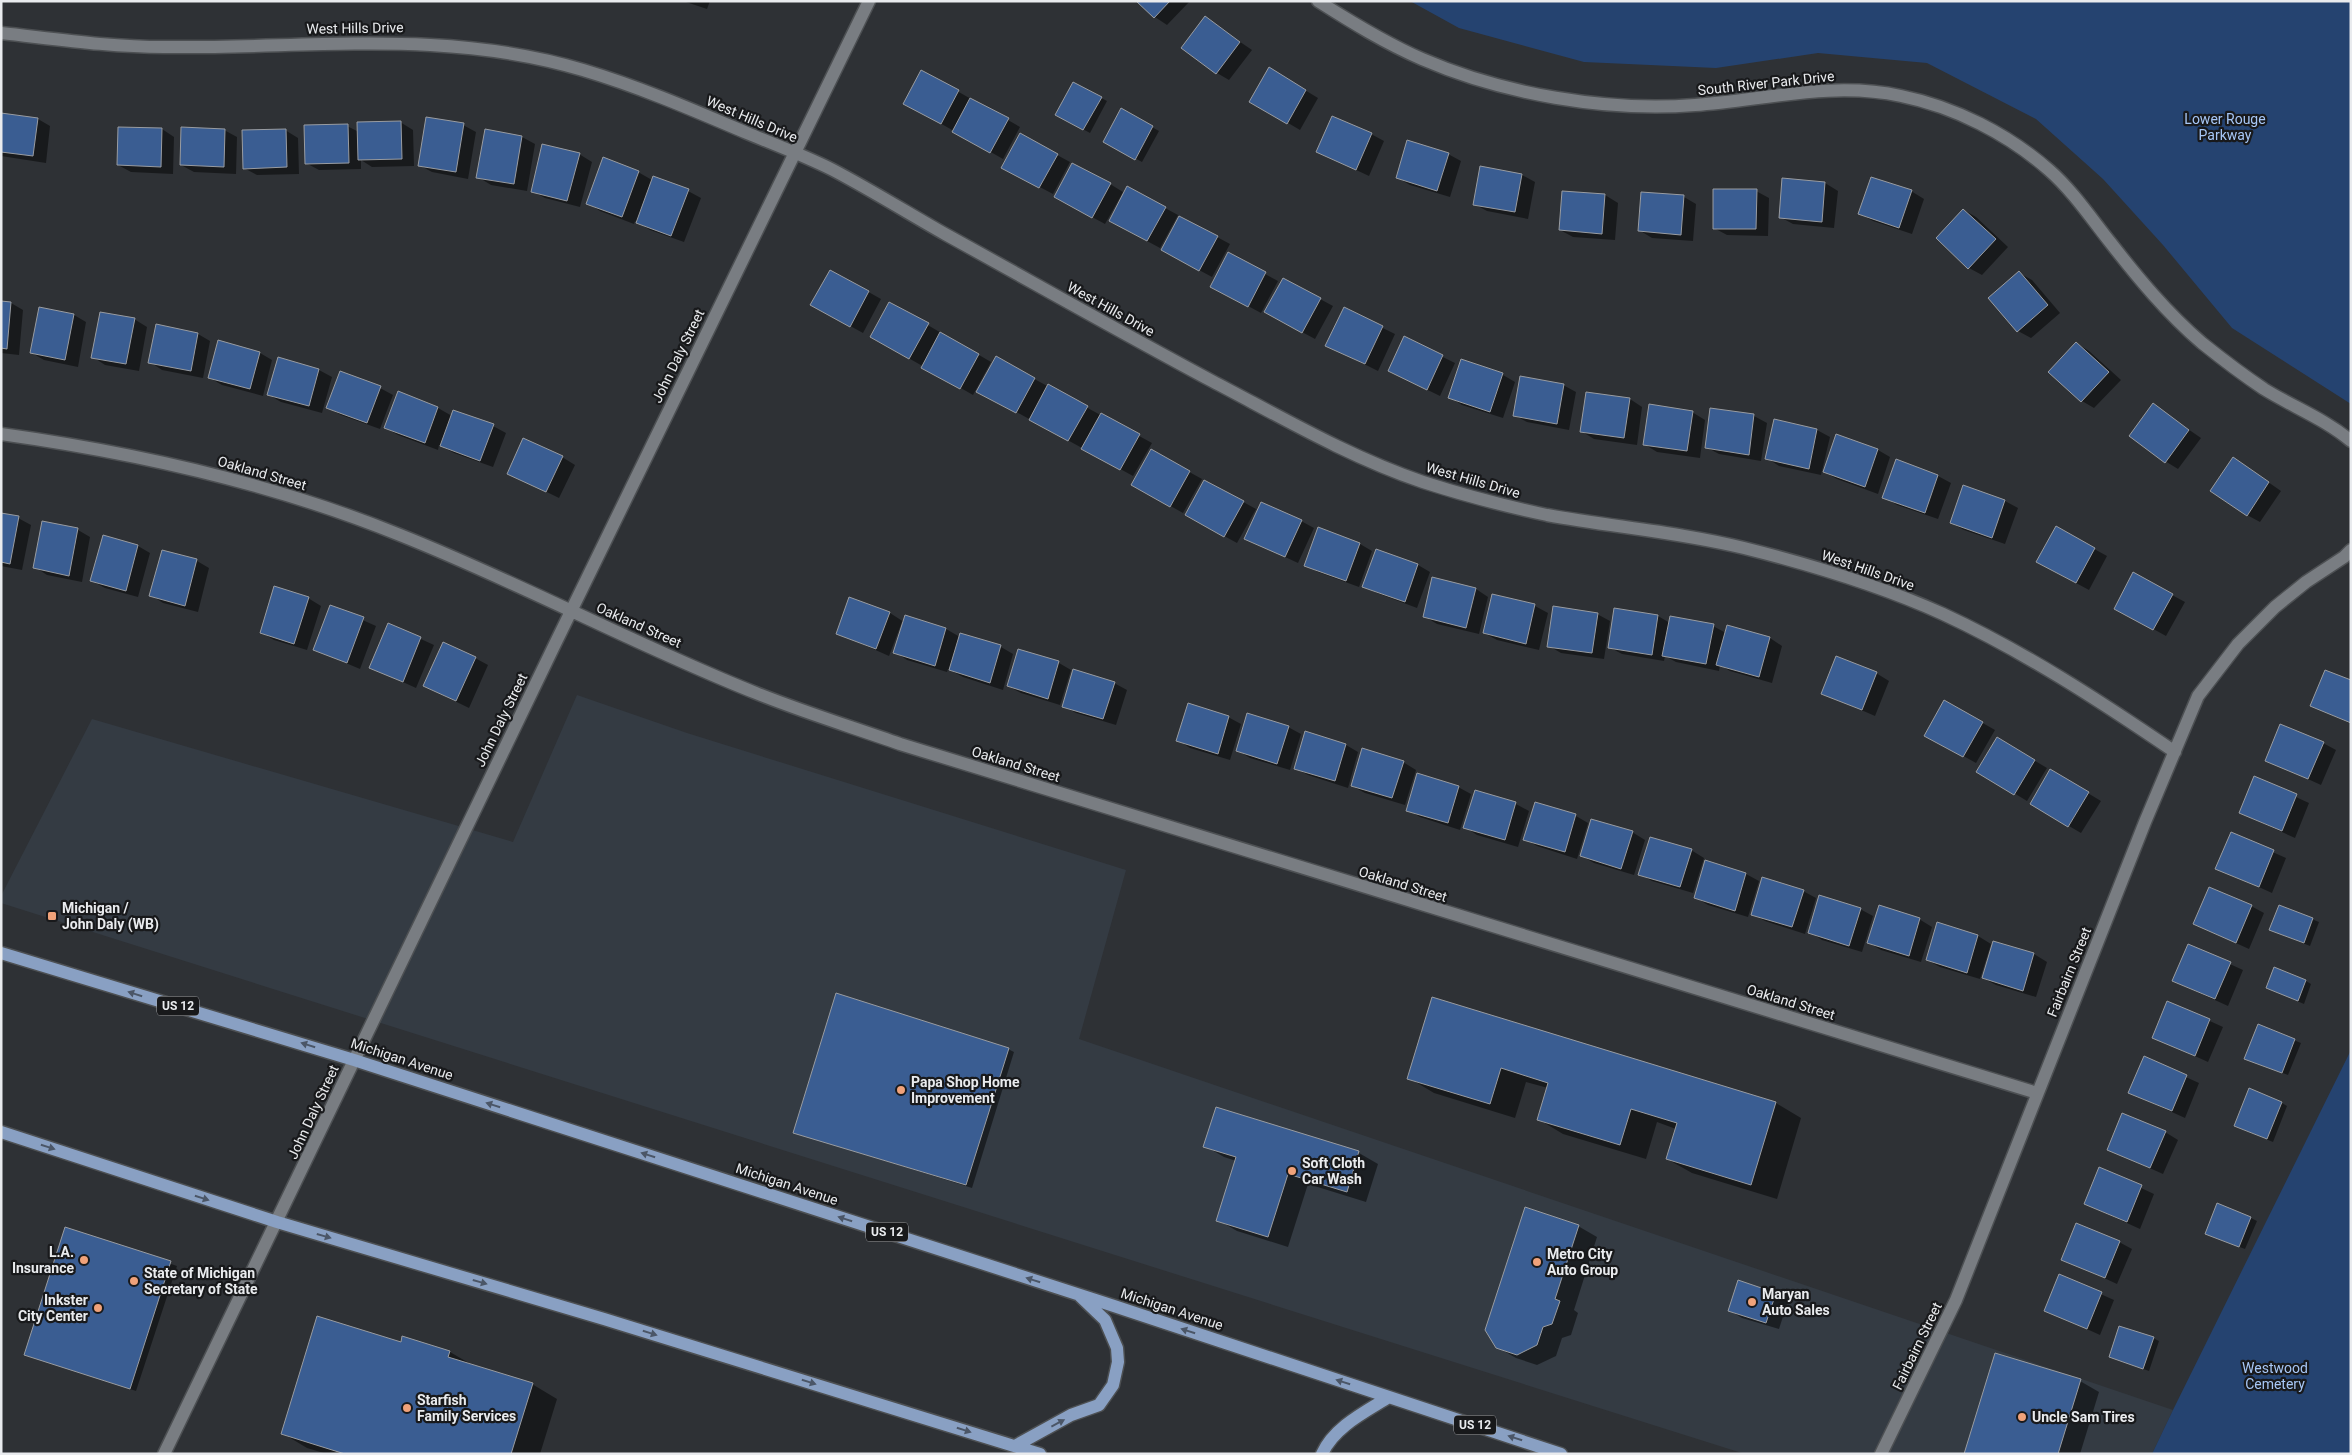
<svg xmlns="http://www.w3.org/2000/svg" width="2352" height="1455" font-family="Roboto,sans-serif">
<style>
.built{fill:#343b43}
.green{fill:#254370}
.shadow{fill:#0007}
.building{fill:#3a5d92;stroke:#999ca1}
.lines{fill:none;stroke-linecap:round;stroke-linejoin:round}
.minor-casing{stroke:#4d5053;stroke-width:15}
.major-casing{stroke:#4d5053;stroke-width:15}
.minor{stroke:#797d82;stroke-width:12}
.major{stroke:#89a0c3;stroke-width:12}
.oneway{fill:#4b5667}
.poi-dot{fill:#f0a27a;stroke:#18191b;stroke-width:2}
.labels{text-anchor:middle;stroke-width:4.5;stroke-linejoin:round;paint-order:stroke}
.shield{fill:#18191b;stroke:#aaacaf;stroke-width:1}
.shield-label{font-size:12px;font-weight:bold;fill:#e9ebee}
.street-label{font-size:14px;fill:#e9ebee;stroke:#18191b}
.park-label{font-size:14px;fill:#a7c7f6;stroke:#18191b}
.poi-label{font-size:14px;font-weight:bold;fill:#e9ebee;stroke:#18191b;text-anchor:start}
</style>
<rect width="100%" height="100%" fill="#2e3135"/>
<path class="built" d="M577,695L687,733L1126,870L1079,1039L2173,1410L2152,1454H1745L1,903V896L92,719L513,842Z"/>
<path class="green" d="M1410,1H2351V404L2232,328L2163,245L2103,179L2036,119L1927,63L1818,53L1716,68L1584,62L1459,28Z
M2351,1050V1454H2152L2173,1410Z"/>
<path class="shadow" d="M683,1H710L707,9Z
M1138,1H1190L1167,25L1155,17Z
M1205,18L1252,50L1229,80L1217,73Z
M1270,69L1318,98L1300,130L1251,101Z
M922,71L1020,127L1003,159L917,110Z
M1074,84L1107,101L1090,133L1057,115Z
M1121,110L1159,131L1142,162L1104,141Z
M1,115L38,119L50,126L46,163L1,156Z
M400,122L413,130L414,166L372,167L361,160V169L319,170L306,163L347,126L359,132Z
M463,125L476,132L468,179L432,172L419,165Z
M162,129L174,137L173,174L131,172L118,165Z
M224,130L237,137L236,174L194,172L181,165Z
M285,130L298,138L299,174L257,175L244,168Z
M486,130L522,137L535,144L527,191L491,185L478,177Z
M1371,134L1384,141L1369,176L1318,152Z
M1020,135L1070,162L1053,194L1015,174Z
M579,154L592,162L580,207L545,198L532,191Z
M1448,154L1461,161L1450,197L1410,185L1398,178Z
M1481,167L1522,175L1535,182L1528,219L1487,211L1474,204Z
M638,172L652,180L688,191L701,198L684,242L650,230L635,221L634,224L600,211L588,203Z
M1825,183L1838,191L1834,228L1793,224L1780,217Z
M1110,184L1123,192L1105,224L1068,204Z
M1756,191L1769,198L1768,236L1727,235L1714,228Z
M1911,191L1924,199L1912,234L1873,221L1860,214Z
M1563,192L1605,195L1618,203L1615,240L1573,237L1560,230Z
M1684,197L1696,204L1693,241L1652,238L1639,230Z
M1165,208L1178,215L1160,248L1123,228Z
M1964,210L1976,217L2008,247L1982,275L1969,268Z
M1217,237L1230,244L1212,277L1175,257Z
M1228,254L1278,281L1261,313L1224,293Z
M831,271L881,299L863,333L812,305Z
M2019,273L2032,280L2060,313L2031,338L2018,331Z
M1320,299L1333,306L1315,339L1278,319Z
M1,302L11,303L23,310L19,355L1,353Z
M890,303L991,362L973,395L884,344Z
M1344,309L1395,334L1378,371L1340,352Z
M74,315L86,322L78,367L44,360L32,353Z
M134,319L147,327L139,371L105,365L93,357Z
M157,326L198,334L210,341L203,378L162,370L150,362Z
M1404,338L1455,363L1440,396L1389,371Z
M219,341L260,353L272,360L263,396L222,385L210,378Z
M2076,343L2089,351L2121,380L2094,408L2082,401Z
M996,358L1152,443L1133,476L978,391Z
M278,359L319,370L332,377L322,413L281,402L269,395Z
M1461,361L1503,375L1515,382L1503,418L1462,405L1450,397Z
M1563,385L1576,392L1569,430L1527,422L1514,415Z
M380,388L393,395L380,429L341,415L328,408Z
M399,393L438,408L452,416L454,411L493,426L506,433L493,467L454,453L439,445L438,450L398,435L386,428Z
M1630,399L1642,407L1637,445L1594,439L1581,431Z
M2153,405L2201,438L2178,469L2165,461Z
M1711,409L1754,416L1767,423L1761,461L1719,454L1706,447Z
M1692,412L1705,420L1700,458L1657,452L1644,444Z
M1775,421L1817,430L1830,437L1821,475L1779,466L1767,458Z
M1837,435L1878,450L1890,457L1878,494L1837,479L1824,472Z
M1151,451L1202,479L1183,513L1133,485Z
M562,457L575,465L559,498L508,473Z
M1897,461L1938,476L1951,483L1938,519L1897,505L1884,497Z
M2245,466L2281,491L2260,522L2247,515Z
M1205,481L1256,509L1237,543L1186,515Z
M1964,487L2005,501L2018,508L2005,544L1964,530L1951,523Z
M1,514L18,518L31,525L22,570L1,566Z
M1301,521L1314,528L1298,563L1246,539Z
M43,522L78,530L90,537L82,582L47,575L35,567Z
M2056,528L2107,556L2089,590L2050,569Z
M104,536L138,546L150,553L138,597L105,588L92,581Z
M1360,544L1372,551L1359,587L1318,572L1306,565Z
M197,561L209,568L198,612L163,603L151,595Z
M1418,565L1430,572L1417,608L1377,593L1364,586Z
M1433,579L1476,589L1488,597L1479,634L1437,624L1424,616Z
M1493,595L1535,606L1548,613L1539,650L1497,640L1484,633Z
M2172,595L2185,602L2166,636L2128,615Z
M308,598L321,606L307,650L274,640L261,632Z
M850,599L890,613L904,622L946,629L960,637V635L1001,647L1013,654L1003,690L963,677L948,669L947,672L907,660L895,652L904,623L902,622L889,656L837,633Z
M331,606L376,626L360,669L315,650Z
M1597,614L1610,621L1604,659L1561,653L1549,646Z
M1658,616L1670,623L1713,626L1726,633L1728,627L1770,638L1782,646L1772,683L1730,671L1720,665L1719,671L1676,662L1665,656L1664,661L1622,654L1609,647Z
M388,624L434,645L416,688L370,667Z
M1019,650L1059,663L1071,670L1060,705L1021,693L1008,686Z
M475,658L488,665L469,708L424,686Z
M1876,673L1889,681L1875,716L1822,693Z
M2351,681V724L2312,706Z
M1114,683L1127,690L1116,725L1076,713L1063,706Z
M1944,701L1995,730L1976,763L1926,735Z
M1228,717L1241,724L1230,760L1190,748L1178,740Z
M1288,727L1301,734L1290,770L1250,758L1237,750Z
M1306,732L1346,745L1358,752L1348,788L1308,775L1295,768Z
M2323,743L2336,750L2321,785L2266,760Z
M2010,746L2047,768L2027,801L1978,771Z
M1403,762L1416,770L1405,805L1365,793L1352,786Z
M2051,771L2101,801L2081,833L2031,804Z
M2254,778L2309,803L2295,838L2240,813Z
M1458,787L1471,794L1460,830L1420,817L1408,810Z
M1476,792L1516,804L1529,811L1518,847L1477,835L1465,827Z
M1536,803L1576,816L1588,823L1577,859L1537,846L1525,839Z
M1632,832L1645,840L1634,875L1594,863L1582,856Z
M2232,834L2286,858L2272,893L2217,868Z
M1691,850L1704,858L1693,893L1652,881L1640,874Z
M1706,862L1746,874L1759,881L1748,917L1708,905L1695,897Z
M1803,891L1816,898L1805,934L1765,921L1752,914Z
M2251,906L2264,913L2249,949L2194,924Z
M2280,906L2319,922L2310,946L2271,930Z
M1860,909L1873,916L1862,952L1822,940L1810,932Z
M1919,919L1932,927L1921,962L1881,950L1869,943Z
M1938,924L1978,936L1991,944L1980,979L1940,967L1927,960Z
M1994,942L2034,954L2047,962L2036,997L1996,985L1983,978Z
M2188,945L2243,970L2228,1006L2173,981Z
M2306,981L2311,984L2304,1004L2267,988Z
M1433,999L1776,1103L1801,1118L1777,1199L1692,1173L1667,1159L1676,1129L1657,1122L1646,1159L1563,1134L1538,1119L1548,1088L1526,1082L1515,1118L1434,1093L1409,1078Z
M2168,1002L2223,1027L2208,1062L2153,1037Z
M2258,1026L2301,1043L2288,1075L2246,1059Z
M1008,1049L1014,1052L972,1188L794,1132Z
M2144,1058L2199,1083L2185,1118L2130,1093Z
M2282,1103L2287,1106L2273,1142L2242,1129Z
M1217,1108L1359,1153L1378,1164L1366,1202L1308,1184L1288,1247L1237,1231L1218,1220L1236,1161L1224,1157L1205,1146Z
M2165,1132L2178,1140L2163,1174L2109,1150Z
M2100,1169L2154,1194L2140,1229L2085,1204Z
M2251,1218L2257,1221L2245,1249L2213,1237Z
M1578,1226L1597,1237L1574,1310L1578,1313L1571,1335L1562,1338L1556,1356L1537,1365L1516,1358L1497,1347Z
M66,1228L177,1266L136,1391L26,1354Z
M2119,1242L2132,1249L2117,1284L2063,1259Z
M2060,1276L2114,1300L2100,1335L2045,1310Z
M1775,1294L1788,1301L1779,1329L1742,1318L1729,1310Z
M2153,1338L2159,1341L2149,1371L2110,1357Z
M402,1343L450,1352L474,1366L532,1384L557,1399L540,1454H327L307,1448L282,1433Z
M2080,1381L2099,1392L2080,1454H1966Z"/>
<path class="building" d="M1136,1H1170L1154,18Z
M1205,16L1240,42L1216,74L1181,48Z
M1269,67L1306,90L1287,124L1249,102Z
M921,70L959,90L941,124L903,104Z
M1073,82L1102,97L1083,130L1055,115Z
M970,98L1009,118L990,153L952,132Z
M1121,108L1153,126L1135,160L1103,142Z
M1,113L38,118L33,156L1,152Z
M1332,116L1372,133L1356,170L1316,152Z
M426,117L464,123L456,172L418,166Z
M401,121L402,159L358,160L357,122Z
M348,124L349,163L305,164L304,125Z
M118,127L162,128L161,167L117,165Z
M181,127L225,129L224,167L180,165Z
M286,129L287,167L243,169L242,130Z
M485,129L522,136L514,184L476,178Z
M1020,133L1058,154L1039,188L1001,168Z
M1407,140L1449,153L1437,191L1396,178Z
M542,144L580,153L567,201L531,192Z
M603,157L639,171L622,217L586,204Z
M1072,163L1111,183L1092,218L1054,197Z
M1480,166L1522,174L1515,212L1473,205Z
M653,176L689,189L671,236L636,223Z
M1871,177L1912,190L1899,228L1858,214Z
M1782,178L1825,182L1822,222L1779,218Z
M1127,186L1166,207L1147,241L1109,221Z
M1713,189H1757L1756,229H1713Z
M1562,191L1605,194L1602,234L1559,230Z
M1641,192L1684,195L1681,235L1638,231Z
M1963,209L1996,239L1968,269L1936,238Z
M1179,216L1218,236L1199,271L1161,250Z
M1228,252L1266,272L1248,307L1210,287Z
M830,270L869,291L850,327L810,305Z
M2019,271L2048,305L2017,332L1988,298Z
M1283,278L1321,298L1302,333L1264,312Z
M1,301L11,302L7,349L1,348Z
M889,302L929,323L909,359L870,337Z
M39,307L74,314L65,360L30,353Z
M1344,307L1383,326L1365,364L1325,346Z
M100,312L135,318L126,364L91,358Z
M156,324L198,333L191,371L148,363Z
M940,332L979,354L960,389L921,368Z
M1404,336L1443,355L1427,390L1388,371Z
M218,340L260,352L250,389L208,378Z
M2076,342L2109,372L2081,402L2048,372Z
M996,356L1035,378L1016,413L976,392Z
M278,357L319,369L309,406L267,395Z
M1461,359L1503,373L1490,412L1448,398Z
M340,371L381,386L367,423L326,408Z
M1520,376L1564,384L1557,424L1513,416Z
M1048,384L1088,406L1068,441L1029,420Z
M398,391L438,407L425,443L384,428Z
M1586,392L1630,398L1624,438L1580,432Z
M2153,403L2189,430L2165,463L2129,436Z
M1649,404L1693,411L1687,451L1643,445Z
M1710,408L1754,414L1749,455L1705,448Z
M453,410L494,424L480,461L440,446Z
M1101,413L1140,434L1120,470L1081,449Z
M1774,419L1817,429L1809,469L1765,459Z
M1836,434L1878,449L1865,487L1823,472Z
M523,438L563,456L546,492L507,474Z
M1151,449L1190,471L1170,507L1131,485Z
M2233,457L2269,482L2247,516L2210,491Z
M1896,459L1938,475L1925,513L1882,498Z
M1204,480L1244,501L1224,537L1185,515Z
M1963,485L2005,500L1992,538L1950,523Z
M1261,502L1302,520L1285,557L1244,539Z
M1,513L19,516L10,564L1,562Z
M42,521L78,528L69,576L33,568Z
M2056,526L2095,548L2076,583L2036,562Z
M1318,527L1360,543L1346,581L1304,566Z
M103,535L138,545L126,591L90,581Z
M1376,549L1418,564L1405,602L1362,587Z
M162,550L197,559L185,606L149,596Z
M2133,572L2173,594L2153,630L2114,609Z
M1432,577L1476,588L1466,628L1423,617Z
M274,586L309,597L294,644L260,633Z
M1492,594L1535,604L1526,644L1483,633Z
M849,597L890,612L876,649L836,634Z
M330,605L364,617L347,663L313,650Z
M1553,606L1598,613L1592,653L1547,647Z
M1614,608L1658,615L1652,655L1608,648Z
M905,615L946,628L935,666L893,653Z
M1670,616L1714,624L1706,664L1662,656Z
M388,623L421,637L403,682L369,668Z
M1727,625L1770,637L1759,677L1716,665Z
M960,633L1001,645L990,683L949,670Z
M443,642L476,657L456,701L423,686Z
M1018,649L1059,661L1048,699L1007,686Z
M1836,656L1877,672L1862,710L1821,694Z
M1073,669L1115,682L1103,719L1062,707Z
M2325,670L2351,680V723L2310,706Z
M1944,700L1983,722L1963,757L1924,736Z
M1188,703L1229,716L1218,754L1176,741Z
M1247,713L1289,726L1277,764L1236,751Z
M2280,724L2324,742L2308,779L2265,761Z
M1305,731L1346,744L1335,781L1294,769Z
M1997,737L2035,760L2014,795L1976,772Z
M1362,748L1404,761L1392,798L1351,786Z
M2050,769L2089,792L2068,827L2030,804Z
M1417,773L1459,786L1448,823L1406,811Z
M2254,776L2297,794L2282,831L2239,813Z
M1475,790L1516,802L1505,840L1463,828Z
M1535,802L1576,814L1565,852L1523,840Z
M1591,819L1633,831L1621,869L1580,856Z
M2231,832L2274,850L2259,887L2215,869Z
M1650,837L1692,849L1680,887L1638,875Z
M1705,860L1746,873L1735,911L1694,898Z
M1762,877L1804,890L1792,927L1751,915Z
M2209,887L2252,905L2236,943L2193,924Z
M1819,895L1861,908L1849,946L1808,933Z
M1879,905L1920,918L1909,956L1867,943Z
M2279,905L2313,918L2304,943L2269,930Z
M1937,922L1978,935L1967,973L1926,960Z
M1993,941L2034,953L2023,991L1982,978Z
M2188,944L2231,962L2215,999L2172,981Z
M2274,967L2306,980L2298,1001L2266,988Z
M836,993L1009,1048L966,1185L793,1133Z
M1432,997L1776,1102L1751,1185L1666,1159L1677,1123L1631,1109L1620,1145L1537,1120L1548,1083L1501,1068L1490,1104L1407,1079Z
M2167,1001L2210,1019L2195,1056L2152,1038Z
M2258,1024L2295,1039L2282,1073L2244,1059Z
M2144,1056L2187,1075L2172,1111L2128,1093Z
M2249,1088L2282,1102L2267,1139L2234,1126Z
M1216,1107L1359,1151L1347,1192L1288,1174L1268,1237L1216,1221L1236,1157L1203,1147Z
M2122,1113L2166,1131L2150,1168L2107,1150Z
M2099,1167L2142,1185L2127,1222L2084,1204Z
M2217,1203L2251,1217L2239,1247L2205,1234Z
M1525,1207L1579,1225L1555,1299L1560,1301L1552,1324L1543,1327L1537,1345L1517,1355L1496,1348L1485,1330Z
M2076,1223L2120,1241L2105,1278L2061,1260Z
M65,1227L171,1261L130,1389L24,1355Z
M2059,1274L2102,1292L2087,1329L2044,1311Z
M1738,1280L1776,1293L1766,1323L1728,1311Z
M317,1316L401,1342L402,1336L450,1351L448,1357L533,1383L511,1454H345L281,1434Z
M2119,1326L2154,1337L2143,1369L2109,1357Z
M1995,1353L2081,1379L2058,1454H1964Z"/>
<g class="lines">
<defs>
<path id="minor" d="M1318,1C1351,22 1385,43 1422,59C1503,94 1606,112 1695,105C1764,100 1832,81 1901,96C1955,107 2008,134 2049,170C2072,190 2091,218 2110,242C2138,278 2167,313 2202,343C2222,359 2243,375 2264,389C2293,407 2325,419 2351,441
M1,33C56,39 110,47 164,47C308,49 442,28 583,70C640,87 693,110 747,133C776,145 805,156 833,170C871,190 908,213 945,234C1034,283 1122,333 1212,381C1281,417 1349,457 1423,482C1463,495 1505,506 1547,515C1613,527 1679,532 1744,548C1812,565 1879,585 1943,614C2025,652 2100,701 2175,752
M1,434C138,453 272,483 400,535C521,583 635,645 756,693C803,712 852,727 900,744L2037,1093
M164,1454L555,644L869,1
M1881,1454L1956,1300L2145,822L2198,696L2238,644L2275,607L2306,582L2344,557L2351,550"/>
<path id="major" d="M1,953L354,1060L1114,1306L1561,1454
M1,1132L277,1222L604,1319L1040,1454
M1015,1446L1071,1415L1099,1405L1113,1385L1118,1362L1117,1348L1105,1320L1081,1297
M1322,1454C1334,1427 1365,1412 1389,1397"/>
</defs>
<use href="#minor" class="minor-casing"/>
<use href="#major" class="major-casing"/>
<use href="#minor" class="minor"/>
<use href="#major" class="major"/>
</g>
<defs><path id="oneway-solid" d="M-6-.8H1V-3.2L6.5 0L1 3.2V.8H-6Z" transform="scale(1.25)"/></defs>
<g class="oneway">
<use href="#oneway-solid" transform="translate(135 994) rotate(-163)"/>
<use href="#oneway-solid" transform="translate(308 1045) rotate(-163)"/>
<use href="#oneway-solid" transform="translate(493 1105) rotate(-162)"/>
<use href="#oneway-solid" transform="translate(48 1147) rotate(18)"/>
<use href="#oneway-solid" transform="translate(648 1155) rotate(-162)"/>
<use href="#oneway-solid" transform="translate(202 1198) rotate(18)"/>
<use href="#oneway-solid" transform="translate(845 1219) rotate(-162)"/>
<use href="#oneway-solid" transform="translate(324 1236) rotate(16)"/>
<use href="#oneway-solid" transform="translate(1033 1280) rotate(-162)"/>
<use href="#oneway-solid" transform="translate(480 1282) rotate(16)"/>
<use href="#oneway-solid" transform="translate(1188 1331) rotate(-162)"/>
<use href="#oneway-solid" transform="translate(650 1333) rotate(17)"/>
<use href="#oneway-solid" transform="translate(809 1382) rotate(17)"/>
<use href="#oneway-solid" transform="translate(1343 1382) rotate(-162)"/>
<use href="#oneway-solid" transform="translate(1058 1423) rotate(-28)"/>
<use href="#oneway-solid" transform="translate(964 1430) rotate(17)"/>
<use href="#oneway-solid" transform="translate(1515 1438) rotate(-162)"/>
</g>
<g class="poi-dot">
<rect x="47" y="911" width="10" height="10" rx="2.5"/>
<circle cx="901" cy="1090" r="5"/>
<circle cx="1292" cy="1171" r="5"/>
<circle cx="84" cy="1260" r="5"/>
<circle cx="1537" cy="1262" r="5"/>
<circle cx="134" cy="1281" r="5"/>
<circle cx="1752" cy="1302" r="5"/>
<circle cx="98" cy="1308" r="5"/>
<circle cx="407" cy="1408" r="5"/>
<circle cx="2022" cy="1417" r="5"/>
</g>
<g class="labels">
<g class="shield">
<rect x="157" y="996.5" width="42" height="19" rx="4"/>
<rect x="866" y="1222.5" width="42" height="19" rx="4"/>
<rect x="1454" y="1415.5" width="42" height="19" rx="4"/>
</g>
<g class="shield-label">
<text x="178" y="1010">US 12</text>
<text x="887" y="1236">US 12</text>
<text x="1475" y="1429">US 12</text>
</g>
<g class="street-label">
<text transform="translate(355 28) rotate(-1)" y="5">West Hills Drive</text>
<text transform="translate(1766 83) rotate(-6)" y="5">South River Park Drive</text>
<text transform="translate(752 119) rotate(23)" y="5">West Hills Drive</text>
<text transform="translate(1111 309) rotate(29)" y="5">West Hills Drive</text>
<text transform="translate(678 356) rotate(-64)" y="5">John Daly Street</text>
<text transform="translate(262 473) rotate(16)" y="5">Oakland Street</text>
<text transform="translate(1473 480) rotate(16)" y="5">West Hills Drive</text>
<text transform="translate(1868 570) rotate(19)" y="5">West Hills Drive</text>
<text transform="translate(639 625) rotate(24)" y="5">Oakland Street</text>
<text transform="translate(501 720) rotate(-64)" y="5">John Daly Street</text>
<text transform="translate(1016 764) rotate(17)" y="5">Oakland Street</text>
<text transform="translate(1403 884) rotate(17)" y="5">Oakland Street</text>
<text transform="translate(2069 972) rotate(-68)" y="5">Fairbairn Street</text>
<text transform="translate(1791 1002) rotate(17)" y="5">Oakland Street</text>
<text transform="translate(402 1059) rotate(18)" y="5">Michigan Avenue</text>
<text transform="translate(313 1112) rotate(-65)" y="5">John Daly Street</text>
<text transform="translate(787 1184) rotate(18)" y="5">Michigan Avenue</text>
<text transform="translate(1172 1309) rotate(18)" y="5">Michigan Avenue</text>
<text transform="translate(1917 1346) rotate(-64)" y="5">Fairbairn Street</text>
</g>
<g class="park-label">
<text x="2225" y="124">Lower Rouge<tspan x="2225" dy="16">Parkway</tspan></text>
<text x="2275" y="1373">Westwood<tspan x="2275" dy="16">Cemetery</tspan></text>
</g>
<g class="poi-label">
<text x="62" y="913">Michigan /<tspan x="62" dy="16">John Daly (WB)</tspan></text>
<text x="911" y="1087">Papa Shop Home<tspan x="911" dy="16">Improvement</tspan></text>
<text x="1302" y="1168">Soft Cloth<tspan x="1302" dy="16">Car Wash</tspan></text>
<text x="74" y="1257" text-anchor="end">L.A.<tspan x="74" dy="16">Insurance</tspan></text>
<text x="1547" y="1259">Metro City<tspan x="1547" dy="16">Auto Group</tspan></text>
<text x="144" y="1278">State of Michigan<tspan x="144" dy="16">Secretary of State</tspan></text>
<text x="1762" y="1299">Maryan<tspan x="1762" dy="16">Auto Sales</tspan></text>
<text x="88" y="1305" text-anchor="end">Inkster<tspan x="88" dy="16">City Center</tspan></text>
<text x="417" y="1405">Starfish<tspan x="417" dy="16">Family Services</tspan></text>
<text x="2032" y="1422">Uncle Sam Tires</text>
</g>
</g>
<rect width="2352" height="1455" fill="none" stroke="#e9ebee" stroke-width="5"/>
</svg>
